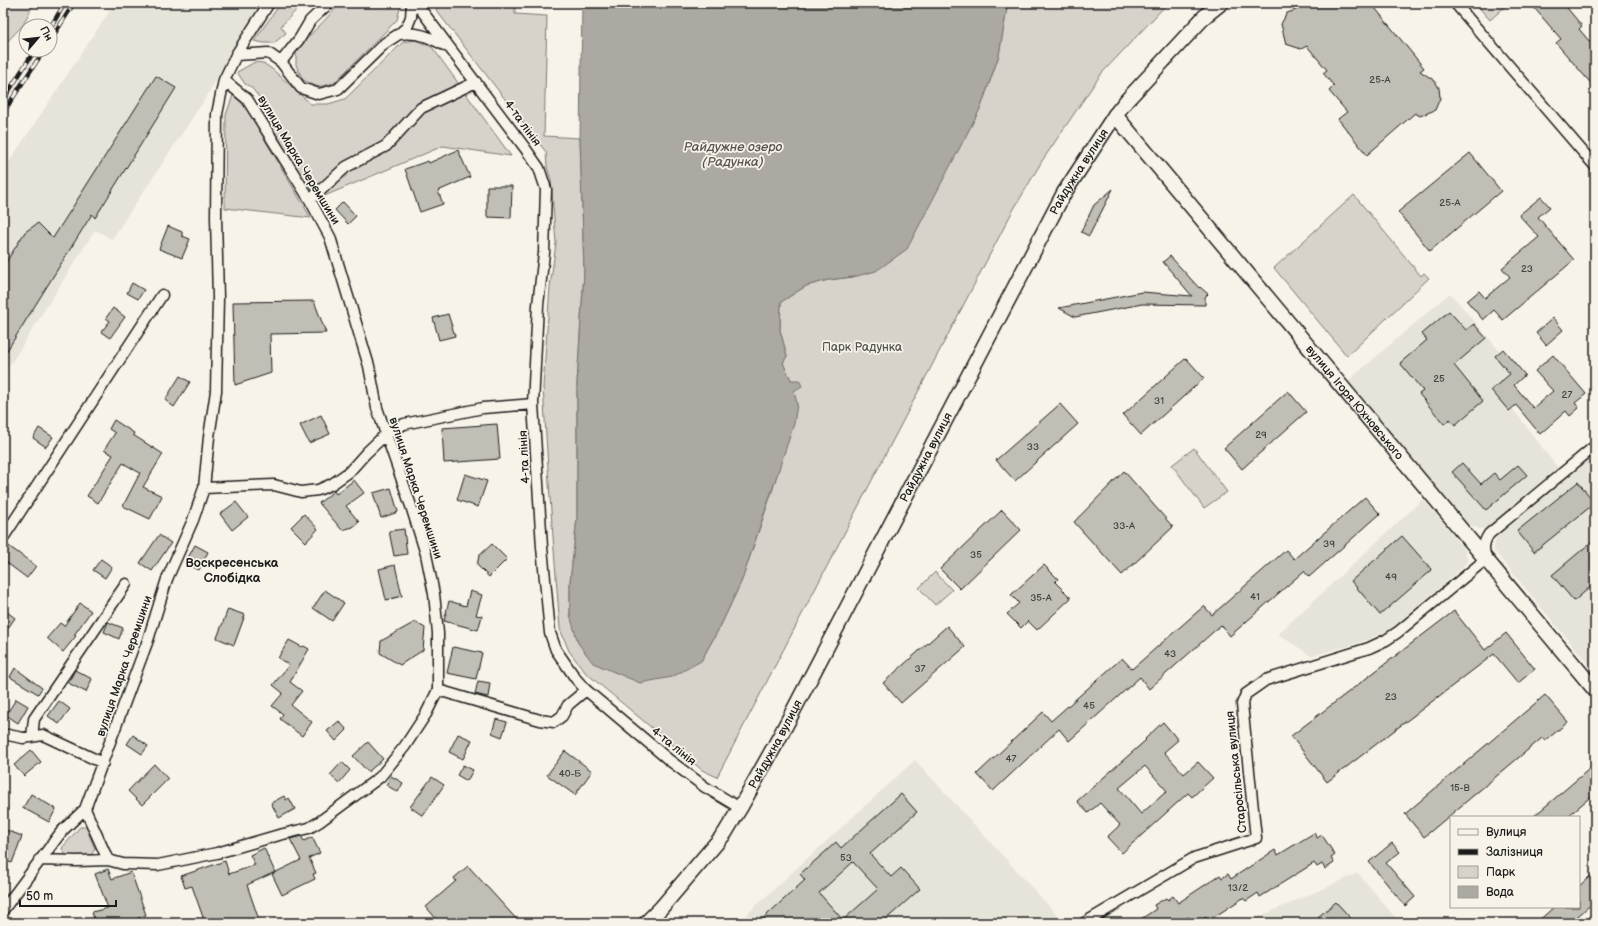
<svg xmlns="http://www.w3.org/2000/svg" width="1598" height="926" font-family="'Balsamiq Sans',sans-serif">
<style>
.built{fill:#e6e3d9}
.green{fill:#d7d3cb;stroke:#7a7874}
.water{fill:#aca9a2;stroke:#72716c}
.building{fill:#c0beb5;stroke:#1c1c1c;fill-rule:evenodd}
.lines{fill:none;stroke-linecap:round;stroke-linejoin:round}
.street-casing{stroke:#1c1c1c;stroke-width:13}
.secondary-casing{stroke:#1c1c1c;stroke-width:17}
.street{stroke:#f7f3e8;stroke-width:10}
.secondary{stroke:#f7f3e8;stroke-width:14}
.rail-casing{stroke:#1c1c1c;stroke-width:4.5}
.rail{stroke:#f7f3e8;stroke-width:3;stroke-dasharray:9;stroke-linecap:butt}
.labels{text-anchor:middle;stroke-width:3.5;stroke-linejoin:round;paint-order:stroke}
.number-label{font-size:10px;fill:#454442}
.street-label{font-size:12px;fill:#1c1c1c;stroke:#f7f3e8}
.park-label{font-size:12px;fill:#545351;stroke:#f7f3e8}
.water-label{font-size:13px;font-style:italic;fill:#565452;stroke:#f7f3e8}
.neighbourhood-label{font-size:13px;font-weight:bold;fill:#1c1c1c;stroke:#f7f3e8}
</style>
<rect width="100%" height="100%" fill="#f7f3e8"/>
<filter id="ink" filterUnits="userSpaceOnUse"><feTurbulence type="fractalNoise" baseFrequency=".025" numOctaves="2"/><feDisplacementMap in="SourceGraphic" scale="8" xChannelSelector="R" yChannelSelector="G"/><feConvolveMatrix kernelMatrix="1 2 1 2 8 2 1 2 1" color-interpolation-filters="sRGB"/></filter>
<g filter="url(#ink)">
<path class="built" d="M115,3H262L205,99L112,239L95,230L3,376V171Z
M1450,293L1514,368L1505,399L1558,468L1488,528L1480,529L1466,523L1348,381Z
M1595,453V672L1494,551V544L1499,533Z
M1423,499L1464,548L1468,561L1461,569L1390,630L1359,643L1311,656L1278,634Z
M915,760L1060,918L1055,923H737Z
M1358,873L1400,923H1245Z"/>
<path class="green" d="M3,3H34L23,25L3,46Z
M281,3H303L281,26L286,33L274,43H264L254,41Z
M341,3L401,4L397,20L334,83L318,87L303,80L296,65V50Z
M440,3H515V14L547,16L544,136L580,138L584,272L577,383V518L570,582V615L701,661L721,625L742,580L772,492L797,405L791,380L783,363L787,356L780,330L781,302L806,286L828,280L853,277L949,166L981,107L999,55L1008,3H1168L1101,74L1042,161L1011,214L717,777L702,770L585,672L569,651L560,629L549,484L543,387L550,287L556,243L551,180L547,167L546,152L436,10Z
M1475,3H1509L1490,20Z
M415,40L432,47L511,156L443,146L315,200L264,113L267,110L262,101L251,87L245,84L237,72L255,62L263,63L272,69L311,104H328L345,99L403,42Z
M233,95L245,106L311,218L225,208L226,115Z
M1354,195L1421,276L1424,273L1429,278L1347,356L1274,268Z
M1194,448L1227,492L1204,508L1172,465Z
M935,572L952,590L935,605L919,588Z
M80,827H86L95,849L91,855L66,856L62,848Z"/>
<path class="water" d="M582,3H1008L999,55L981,107L907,249L876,271L853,277L828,280L806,286L781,302L780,330L787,356L783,363L791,380H799L802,386L794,391L797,404L794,424L742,580L721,625L701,661L672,677L640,683L593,663L578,643L570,615V582L577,518V383L584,272L580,138Z"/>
<path class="building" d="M1304,3H1371L1424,68L1420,71L1435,81L1439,88L1440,98L1435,110L1420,116L1415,113L1367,155L1338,119L1347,112L1329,91L1334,86L1323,73L1327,70L1307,46L1301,49L1286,44L1281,24L1287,13L1296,10Z
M1530,3H1563L1582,26L1579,29L1595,48V88L1556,43L1561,39Z
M156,76L176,88L95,218L92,214L3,357V267L25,232L38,223L53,238Z
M458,150L470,177L438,191L443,204L420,212L405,169L428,161L429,163Z
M1470,153L1501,191L1430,251L1398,212Z
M487,186H512L511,218L487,217Z
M1113,189L1089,236L1081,232L1094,205Z
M1541,197L1550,207L1538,217L1574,260L1503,320L1494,310L1483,320L1467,301L1479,291L1485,298L1510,277L1502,268L1539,237L1519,215Z
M343,202L356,216L348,224L335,210Z
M168,226L182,232V236L190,239L182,258L159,249Z
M1170,256L1199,288L1200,287L1208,294L1205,297V305L1142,304L1075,317L1059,308L1142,292L1192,296L1163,262Z
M132,283L144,290L138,299L127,293Z
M314,301L326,333L270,334L271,373L235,385L233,302Z
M113,308L125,317L110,338L101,332L110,321L106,318Z
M1449,311L1466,330L1474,324L1486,338L1454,365L1483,401L1455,425L1450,419L1444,424L1419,394L1423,391L1400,363L1427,340L1422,334Z
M448,314L455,336L439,340L433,318Z
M1553,318L1563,330L1546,345L1536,333Z
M1503,349L1525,375L1514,385L1533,408L1553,391L1535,371L1553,355L1586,394L1575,403L1579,408L1570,416L1566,411L1540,434L1516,405L1509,411L1491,390L1510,374L1495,356Z
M1186,358L1204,378L1141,435L1123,415Z
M180,376L190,382L174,407L165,400Z
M1288,391L1306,412L1242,469L1224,448Z
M1060,404L1078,424L1015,481L996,460Z
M321,415L330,434L309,443L300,425Z
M114,420L134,433L133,435L163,454L143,487L162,496L150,519L123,506L140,473L123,463L98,503L87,496L113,455L104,450L115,433L109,429Z
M497,424L500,459L444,463L442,428Z
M39,428L53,437L46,447L33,438Z
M1462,463L1481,484L1494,473L1500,480L1518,465L1527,475L1486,510L1452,472Z
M1124,471L1173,527L1122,575L1074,522Z
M465,474L487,481L478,507L457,500Z
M354,480L364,493L346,506L359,522L353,527L342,530L319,503L334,491L336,494Z
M1578,482L1595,503L1534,552L1517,531Z
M391,488L398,512L381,518L373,493Z
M1365,497L1380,514L1309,577L1304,571L1230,636L1221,625L1149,689L1140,677L1069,741L1059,729L993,791L977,774L1043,712L1051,721L1122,658L1132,669L1204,606L1212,615L1286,550L1294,559Z
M236,502L248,517L232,530L220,514Z
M1002,510L1021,530L960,589L940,569Z
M304,514L318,529L306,542L291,527Z
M404,529L407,554L394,556L389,531Z
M159,535L171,543L152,571L140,563Z
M1402,536L1432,570L1380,615L1351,581Z
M1595,539V583L1574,601L1552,575Z
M3,544H6L36,566L27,578L3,560Z
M492,544L507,559L489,577L477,565L479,556Z
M195,545L208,552L199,570L185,563Z
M101,559L112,567L105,578L93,570Z
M395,565L402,596L386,600L379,569Z
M1044,565L1058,579L1055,582L1071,598L1037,630L1028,621L1021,628L1007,614L1019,603L1011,595Z
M325,590L344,603L332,621L313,608Z
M470,591L482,595L476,615L482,616L478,630L444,621L449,601L466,606Z
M80,603L91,611L74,635L76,636L63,652L47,638L60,623L64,626Z
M3,609L15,618L3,635Z
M228,609L245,615L234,645L217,638Z
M1454,611L1485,650L1506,633L1535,669L1518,683L1494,654L1327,782L1291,736Z
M108,622L123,628L119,639L104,632Z
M415,622L425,628L423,650L400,665L380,653L381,641Z
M947,626L965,647L901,703L883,683Z
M289,640L302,647L304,646L309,649L290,682L302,691L291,705L312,722L302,736L280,719L283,714L272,706L283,693L273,685L289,665L278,658Z
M453,647L482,653L476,679L447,673Z
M15,668L42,688L38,694L10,677Z
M75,670L92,679L86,692L68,683Z
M478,681L490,683L488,697L475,694Z
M1545,695L1568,722L1545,741L1542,738L1424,837L1405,814Z
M16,699L28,706L18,723L6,715Z
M59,701L70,709L59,724L48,716Z
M496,719L507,722L502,737L492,733Z
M339,721L347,730L336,741L327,731Z
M1163,722L1178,740L1164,752L1184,774L1198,762L1213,778L1192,797L1188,793L1122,853L1107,837L1120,825L1100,803L1088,813L1077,801L1146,740L1145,739ZM1145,766L1167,791L1141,814L1119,788Z
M458,734L472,740L463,759L449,752Z
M133,735L148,746L142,754L127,744Z
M368,742L383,759L368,772L353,756Z
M31,750L41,762L24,776L14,765Z
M565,751L592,771L575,795L547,775Z
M342,762L350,770L339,783L330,775Z
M154,764L168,779L142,805L128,791Z
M1595,764V793L1567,817H1533Z
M463,765L473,770L467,781L457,775Z
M391,776L403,783L398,792L386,785Z
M432,777L444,785L423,816L410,807Z
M31,794L56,809L49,822L23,808Z
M901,794L917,812L870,854L891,877L901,868L920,889L882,923H758L805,880L800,874L824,853L836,842L841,848ZM853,862L878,889L843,920L819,893Z
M284,796L286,800L289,798L295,809L279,818L271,803Z
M3,829L22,836L12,863L3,860Z
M1314,833L1317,838L1322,835L1335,855L1331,858L1334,863L1325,869L1322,864L1317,867L1314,863L1260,897L1258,893L1246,901L1243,898L1208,921L1206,917L1197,923H1192L1188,917L1179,923H1135L1156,909L1154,905L1166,898L1168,900L1173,896L1178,903L1220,875L1222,878L1228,874L1231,879L1275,850L1278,855Z
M301,836L304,841L312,837L320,853L309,858L316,873L313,874L315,879L282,895L272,874L301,860L290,839Z
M1392,843L1400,852L1386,863L1415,897L1405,906L1369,862Z
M264,848L275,872L247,885L260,923H205L192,886L185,888L181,876L225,861L229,874L255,865L250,855Z
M468,866L520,923H440L426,907L456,881L454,878Z
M108,869L112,879L131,872L146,915L125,923H95L92,912L108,908L95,874Z
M1595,872V901L1570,923H1536L1554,907H1579V886Z
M1336,902L1355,923H1323L1318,917Z"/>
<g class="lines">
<defs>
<path id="street" d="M416,3L525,148L539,168L546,189L544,253L538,305L533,404L542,547L550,633L556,650L576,679L586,690L669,760L705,787L740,808
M1455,3L1595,166
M399,34C421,32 429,37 448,47
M236,55L268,53L281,62L301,88L319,94L338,89L385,43L399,34L407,27L411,17L412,3
M281,62L300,38L310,21L329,3
M310,200L346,167L386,146L421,108L476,82
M204,488L274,485L301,492L318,490L332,484L349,472L366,453L385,435L404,424L483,408L533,404
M3,538L162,295
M438,690L540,720L554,722L562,716L568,705L586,690
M3,734L23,738L43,735L103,763
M32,737L34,719L126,584
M85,809L108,860
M39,860L77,861L108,860L123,864L158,865L217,853L279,835L309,828L319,822L380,777L405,746L426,714L438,690V633L434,594L426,554L411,506L377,408L369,366L330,237L310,200L247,99L224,80
M3,910L62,831L85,809L148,640L167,579L193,520L204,488L209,437L216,391L218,298L216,217L217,114L224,80L236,55L269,3
M1084,923L1194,858L1256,838L1242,704L1246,694L1266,680L1369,648L1386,640L1398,632L1486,559C1483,549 1483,543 1489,534L1595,446"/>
<g id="secondary">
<path id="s1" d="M1115,115L1595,690"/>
<path id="s2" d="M646,923L661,908L725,833L740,808L778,740L1064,193L1115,115L1127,100L1206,15L1221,3"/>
</g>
</defs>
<use href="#street" class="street-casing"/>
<use href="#secondary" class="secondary-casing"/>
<use href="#street" class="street"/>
<use href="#secondary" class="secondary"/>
<defs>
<path id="rail" d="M50,28L65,3
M50,41L74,3
M3,100L35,50
M3,113L44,50"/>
</defs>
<use href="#rail" class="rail-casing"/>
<use href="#rail" class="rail"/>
</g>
</g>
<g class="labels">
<g class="number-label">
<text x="1380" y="83">25-А</text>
<text x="1450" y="206">25-А</text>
<text x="1527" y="272">23</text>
<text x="1439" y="382">25</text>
<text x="1567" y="398">27</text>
<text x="1159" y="404">31</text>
<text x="1261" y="438">29</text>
<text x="1033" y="450">33</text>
<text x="1124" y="529">33-А</text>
<text x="1329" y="547">39</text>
<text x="976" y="558">35</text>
<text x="1391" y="580">49</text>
<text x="1255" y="600">41</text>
<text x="1041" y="601">35-А</text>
<text x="1170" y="657">43</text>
<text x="920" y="672">37</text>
<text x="1391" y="700">23</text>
<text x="1089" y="709">45</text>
<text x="1011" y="762">47</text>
<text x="570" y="777">40-Б</text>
<text x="1460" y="791">15-В</text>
<text x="846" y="861">53</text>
<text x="1238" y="891">13/2</text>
</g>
<g class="street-label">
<text transform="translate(523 123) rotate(54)" y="4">4-та лінія</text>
<text transform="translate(299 160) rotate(59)" y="4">вулиця Марка Черемшини</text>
<text dy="4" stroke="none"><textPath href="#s2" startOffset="870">Райдужна вулиця</textPath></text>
<text dy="4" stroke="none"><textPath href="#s1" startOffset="374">вулиця Ігоря Юхновського</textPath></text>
<text transform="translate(524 457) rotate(-93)" y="4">4-та лінія</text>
<text dy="4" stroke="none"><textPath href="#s2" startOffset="546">Райдужна вулиця</textPath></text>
<text transform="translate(416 488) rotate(72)" y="4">вулиця Марка Черемшини</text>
<text transform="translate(124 666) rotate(-71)" y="4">вулиця Марка Черемшини</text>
<text dy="4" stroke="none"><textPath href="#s2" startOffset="222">Райдужна вулиця</textPath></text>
<text transform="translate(674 746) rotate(39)" y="4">4-та лінія</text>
<text transform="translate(1236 772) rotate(-96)" y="4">Старосільська вулиця</text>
</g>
<g class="park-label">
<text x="862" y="351">Парк Радунка</text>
</g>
<g class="water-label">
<text x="733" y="151">Райдужне озеро<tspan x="733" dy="15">(Радунка)</tspan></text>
</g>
<g class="neighbourhood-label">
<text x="232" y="567">Воскресенська<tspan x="232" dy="15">Слобідка</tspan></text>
</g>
</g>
<rect width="1598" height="926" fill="none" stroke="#f7f3e8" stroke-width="16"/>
<rect x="8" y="8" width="1582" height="910" fill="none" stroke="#1c1c1c" stroke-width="1.5" filter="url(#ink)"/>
<rect x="1450" y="816" width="130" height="92" fill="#f7f3e8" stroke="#9f9d96"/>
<rect x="1458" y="829" width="20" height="6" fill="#f7f3e8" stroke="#9f9d96"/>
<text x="1486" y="836" font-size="12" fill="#1c1c1c">Вулиця</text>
<rect x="1458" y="849" width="20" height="6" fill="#1c1c1c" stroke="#9f9d96"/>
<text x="1486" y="856" font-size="12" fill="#1c1c1c">Залізниця</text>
<rect x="1458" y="866" width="20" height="12" fill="#d7d3cb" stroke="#9f9d96"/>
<text x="1486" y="876" font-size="12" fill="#1c1c1c">Парк</text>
<rect x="1458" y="886" width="20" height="12" fill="#aca9a2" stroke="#9f9d96"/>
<text x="1486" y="896" font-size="12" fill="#1c1c1c">Вода</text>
<g transform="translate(38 38) rotate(62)"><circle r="19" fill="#f7f3e8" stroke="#9f9d96"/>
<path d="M0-3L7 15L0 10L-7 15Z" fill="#1c1c1c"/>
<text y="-6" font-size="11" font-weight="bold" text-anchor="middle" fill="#1c1c1c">Пн</text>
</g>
<path d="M20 900v6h96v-6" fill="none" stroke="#1c1c1c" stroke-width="2"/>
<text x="26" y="900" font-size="12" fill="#1c1c1c" stroke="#f7f3e8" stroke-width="3" paint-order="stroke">50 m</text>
</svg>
